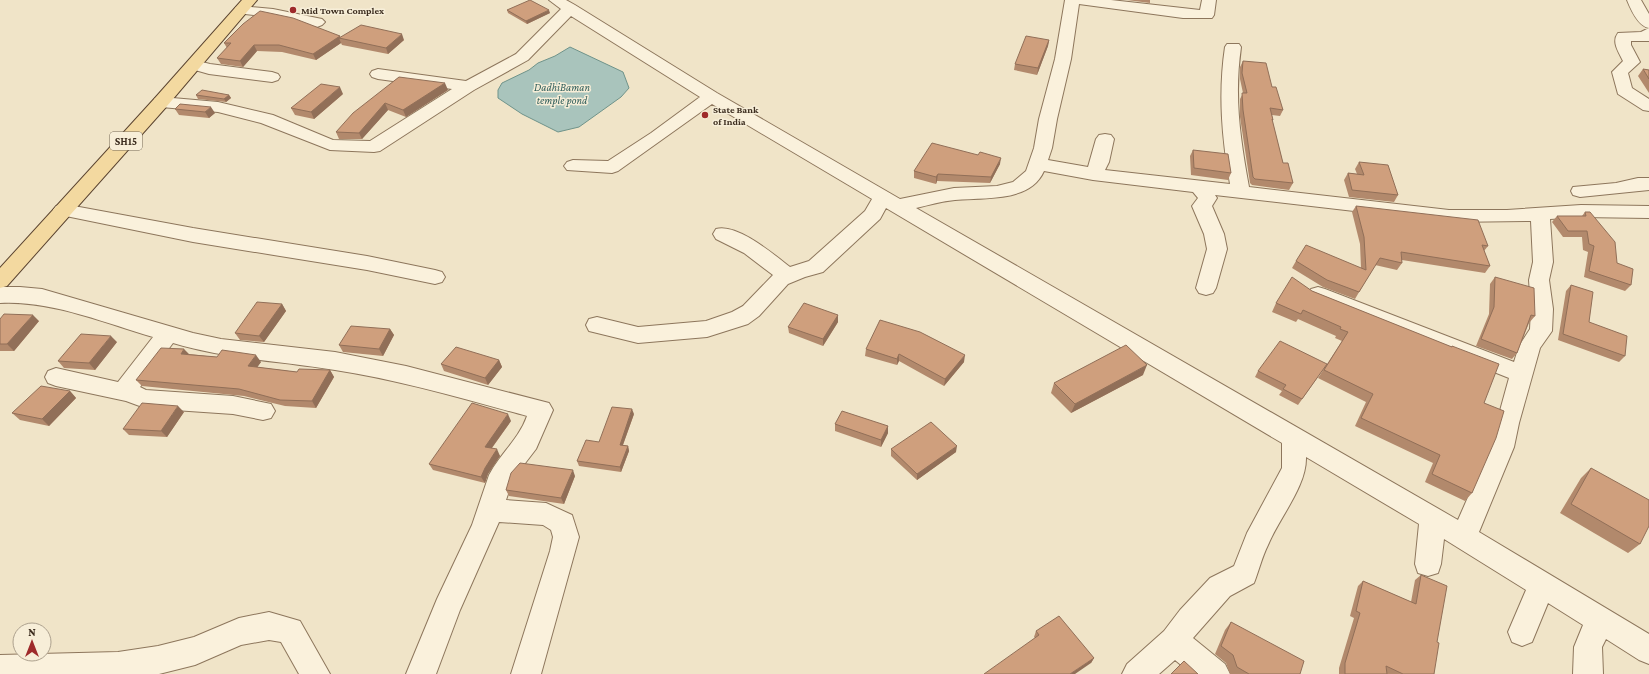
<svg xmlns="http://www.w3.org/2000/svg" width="1649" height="674" font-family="'Crimson Pro',serif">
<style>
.water{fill:#a9c4bc;stroke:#6f938a}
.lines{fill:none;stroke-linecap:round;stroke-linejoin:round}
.minor-casing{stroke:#8d765c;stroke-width:2}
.major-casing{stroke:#5b4430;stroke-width:2}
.minor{fill:#faf1dc;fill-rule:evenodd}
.major{fill:#f3d9a0;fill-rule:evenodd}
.wall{fill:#b2896c}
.shaded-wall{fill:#916f58}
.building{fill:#cf9f7d;stroke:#916f58}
.poi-dot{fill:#9e2a2b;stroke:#f7eed8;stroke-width:1.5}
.labels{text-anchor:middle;stroke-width:3;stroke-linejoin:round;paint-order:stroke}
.far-poi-label{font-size:10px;font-weight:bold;fill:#3d2e20;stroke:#f7eed8;text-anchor:start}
.far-water-label{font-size:11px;font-style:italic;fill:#2f5d5a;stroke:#f7eed8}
.shield{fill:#f7eed8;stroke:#756857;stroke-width:1}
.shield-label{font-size:11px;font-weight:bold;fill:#3d2e20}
</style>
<rect width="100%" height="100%" fill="#f0e4c8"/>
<path class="water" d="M570,47L623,72L629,88L621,97L579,127L558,132L522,114L498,98V90L502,83L529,70L538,63L555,56Z"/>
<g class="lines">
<defs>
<path id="minor" d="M549,0H566L575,5L717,93L900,199L954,188L997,186L1013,182L1026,171L1034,148L1039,119L1055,59L1065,0H1111L1200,10L1202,0H1216L1214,15L1212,18H1183L1079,4L1071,59L1057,119L1052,148L1048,160L1088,167L1096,139L1099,135L1105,134L1111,135L1114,139L1109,162L1105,170L1230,184C1222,138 1218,94 1225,47L1227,44H1239L1241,47C1234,96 1240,138 1249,187L1449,210H1507L1581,205L1649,206V218L1581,217L1550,219L1553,262L1549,280L1553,309L1552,331L1540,348L1519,423L1514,447L1479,532L1649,634V664L1639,660L1606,639L1602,647L1603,674H1573L1574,647L1583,625L1548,603L1532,642L1522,646L1512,642L1508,632L1526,590L1444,539L1441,564L1438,573L1428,576L1418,573L1415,564L1419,524L1306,457C1307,486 1279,518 1268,545C1262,557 1259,570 1254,583L1230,596L1193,638L1225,664L1230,674H1192L1175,660L1159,674H1122L1127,664L1164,631L1180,610L1210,578L1234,566L1247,533L1282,468V443L886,208L880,219L823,272L805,277L788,284L759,316L748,324L707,337L638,343L589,331L586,325L589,319L597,317L638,327L706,321L732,312L743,306L773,275L744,253L716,239L713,234L716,229C737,223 773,254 790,267L809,261L865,211L872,199L712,104L618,171L612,173L567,170L564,166L567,162L573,160L608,161L651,133L700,97L571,16L528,60L474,90L380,151L374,152L330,150L261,123L218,112L161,107L155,106L153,102L155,98L161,97L218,102L273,115L333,140L370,141L452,89L378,79L372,77L370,74L372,71L378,69L466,81L516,54L561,9ZM1044,171L1093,180L1193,192L1198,198L1192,206L1204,234L1207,249L1196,288L1199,293L1206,295L1213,293L1216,288L1227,249L1224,234L1212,206L1217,198L1215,195L1449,222L1531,221L1533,262L1529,280L1531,309L1530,329L1519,346L1514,362L1325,289L1318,287L1311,289L1307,294L1311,299L1509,378L1490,447L1458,520L916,208C929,205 942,201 955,200C983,197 1030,203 1044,171Z
M1627,0H1641L1649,14V41H1631V45L1640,62L1628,73L1632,88L1649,99V111L1643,110L1618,94L1612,72L1623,61C1619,52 1611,42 1618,33L1641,32L1649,28C1638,26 1631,10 1627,0Z
M241,6L273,9L322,19L325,22L322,25L317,27L273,17L236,13L234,10L236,7Z
M194,60L210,64L272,72L278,74L280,77L278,80L272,82L209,74L188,68L186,65L188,62Z
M1638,178H1649V190L1580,197L1573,195L1571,191L1573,187L1616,183Z
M63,204L193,228L367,256L435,270L442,272L445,277L442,282L435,284L367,270L193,242L56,214L53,210L56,206Z
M0,287H20L42,289L193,333L221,339L335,352L406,366L549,403L553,410L536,449L513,479L506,500L546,503L572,515L579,537L541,674H511L550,551L553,537L551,530L543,525L499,522L460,610L436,674H406L437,599L472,525L489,475C500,454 519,439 527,416C464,399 400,380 335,370C281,361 226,359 173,343L140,387L146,390L233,396L271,404L275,411L271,418L263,420L233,414L145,408L126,401L56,386L48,383L45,377L48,371L56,368L118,382L153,337C105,323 50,300 0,303Z
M269,612L300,621L330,674H299L281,642L269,640L241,645L195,665L159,674H0V655L118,652L158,646L194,637L239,618Z"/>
<path id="major" d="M242,0H257L167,106L7,286L0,288V268L155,98Z"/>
</defs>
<use href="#minor" class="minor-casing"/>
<use href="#major" class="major-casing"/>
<use href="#minor" class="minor"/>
<use href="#major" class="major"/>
</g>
<path class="wall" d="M1127,0H1150V3Z
M507,10L550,13L527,24L508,13Z
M340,36V37L404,40L388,54L342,45L341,43L316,60L282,52L257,51L243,67L221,64L217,58L227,48L224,43Z
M1049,40L1048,46L1037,75L1014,70L1015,64Z
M1243,61L1272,87L1283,110L1280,116L1272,115L1273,120L1272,121L1283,163L1293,183L1289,190L1252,185L1250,183L1240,117V99L1243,93L1240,79V67Z
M1643,69L1649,70V93L1638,76Z
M399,77L448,90L406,117L388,110L362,139H339L336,132Z
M343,94L314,119L295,115L291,108Z
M196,95H229L231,98L226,102L198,99Z
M180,104L215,113L209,118L179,115L175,109Z
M1193,150L1231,173L1228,180L1191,175L1190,156Z
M1359,162L1398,195L1394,202L1349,197L1344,180L1348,173L1357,174L1355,169Z
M1000,164L990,183L937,181L936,184L914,178V171Z
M1356,206L1488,246L1484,251L1490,266L1485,273L1402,260V263L1397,270L1375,265L1355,299L1323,287L1292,268L1296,261L1361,268L1360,244L1352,212Z
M1585,212L1631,285L1625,291L1584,277L1588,252L1583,250L1582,237H1563L1552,222L1557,216H1582Z
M1495,277L1535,316L1529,323L1517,353L1512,359L1476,346L1489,314L1490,284Z
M1571,285L1589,322L1625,356L1619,362L1558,340L1566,291Z
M1312,291L1451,347L1452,346L1484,403L1472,493L1465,501L1425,482L1433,463L1355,426L1366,402L1318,378L1342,341L1335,338L1336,336L1298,319L1296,322L1272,312L1276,303Z
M282,304L286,311L264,342L240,340L235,333Z
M838,315V322L823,346L789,333L788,327Z
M0,319L39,321L14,351H0Z
M390,329L394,335L383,356L343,352L339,345Z
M117,342L95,370L64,368L58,361Z
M866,349L964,362L944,386L899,361L897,365L865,356Z
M189,354L261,362L257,367L297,372L330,370L334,377L316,408L285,406L244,396L142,386L136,380Z
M499,360L502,367L488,385L444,371L441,364Z
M1327,364L1298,405L1279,395L1282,391L1255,377L1258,371Z
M1143,375L1071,413L1051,393L1054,383Z
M70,391L76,398L49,426L20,420L12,413Z
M184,412L167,437L129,435L123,429Z
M634,414L623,445L628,446L629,451L621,472L579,466L577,461L599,442Z
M511,421L492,448L500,456L488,474L485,483L433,470L429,464Z
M835,424L888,426V433L881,447L835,431Z
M891,449L956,452L917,480L891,456Z
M1591,468L1640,544L1628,553L1560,513L1581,478Z
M575,476L564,504L509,496L506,490Z
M1421,575L1437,642L1434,674H1339V668L1354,618L1350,616L1358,586L1363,581L1411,602L1415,580Z
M1231,622L1300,674H1230L1226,663L1215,654L1225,630Z
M1036,631L1094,658L1091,663L1035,638L1034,637Z"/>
<path class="shaded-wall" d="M549,10L550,13L527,24L526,21Z
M402,34L404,40L388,54L386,48Z
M340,36L341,39L339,38L341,43L316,60L313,54Z
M1049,40L1048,46L1037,75L1038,68Z
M254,45L257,51L243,67L240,61Z
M445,83L448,90L406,117L403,110Z
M340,87L343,94L314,119L311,112Z
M229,95L231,98L226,102L224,99Z
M385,103L388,110L362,139L359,133Z
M211,107L215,113L209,118L205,112Z
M1001,158L1000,164L990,183L991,177Z
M938,174L937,181L936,184V177Z
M282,304L286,311L264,342L259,336Z
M33,315L39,321L14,351L7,344Z
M838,315V322L823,346V339Z
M390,329L394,335L383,356L379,349Z
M111,336L117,342L95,370L89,363Z
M184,349L190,355L181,354Z
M899,354V361L897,365V359Z
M256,355L261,362L253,373L248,366Z
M965,355L964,362L944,386L945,379Z
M499,360L502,367L488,385L485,378Z
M1147,365L1143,375L1071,413L1075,404Z
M330,370L334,377L316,408L312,401Z
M70,391L76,398L49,426L42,419Z
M178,406L184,412L167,437L161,431Z
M632,409L634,414L621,450L620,445Z
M508,414L511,421L488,453L485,447Z
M888,426V433L881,447V440Z
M628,446L629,451L621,472L620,467Z
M957,446L956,452L917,480V474Z
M497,449L500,456L488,474L485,483L481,477L485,468Z
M573,470L575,476L564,504L561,498Z
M1094,658L1091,663L1075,674H1070Z"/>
<path class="building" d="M530,0L549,10L526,21L507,10Z
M260,11L293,18L340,36L313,54L279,45H254L240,61L217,58L231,43H224L243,24Z
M361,25L402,34L386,48L339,38Z
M1026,36L1049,40L1038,68L1015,64Z
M1243,61L1266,63L1272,87H1276L1283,110L1270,108L1273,120L1272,119L1283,163H1288L1293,183L1255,179L1253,177L1243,110L1242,93H1247L1242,73Z
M1643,69L1649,70V79Z
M399,77L445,83L403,110L385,103L359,133L336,132L353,113Z
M321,84L340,87L311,112L291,108Z
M202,90L229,95L224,99L196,95Z
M180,104L211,107L205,112L175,109Z
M932,143L978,155L980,152L1001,158L991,177L938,174L936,177L914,171Z
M1193,150L1228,154L1231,173L1194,168Z
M1359,162L1388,165L1398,195L1352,190L1348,173L1364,175Z
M1356,206L1478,220L1488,246L1482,245L1490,266L1401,252L1402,263L1380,258L1359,292L1327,280L1296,261L1306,245L1366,270L1364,237Z
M1585,212H1590L1615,242L1617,263L1633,269L1631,285L1589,271L1594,246L1589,244L1587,231H1568L1557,216H1586Z
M1292,277L1312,291L1452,347V346L1499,364L1484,403L1504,411L1496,438L1472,493L1432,474L1440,455L1361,418L1373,394L1324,370L1348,332L1340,329L1341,327L1303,310L1301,314L1276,303Z
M1495,277L1534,288L1535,316L1531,315L1517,353L1481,339L1494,307Z
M1571,285L1593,292L1589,322L1627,336L1625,356L1563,334Z
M257,302L282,304L259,336L235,333Z
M804,303L838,315L823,339L788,327Z
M4,314L33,315L7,344H0V319Z
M880,320L920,332L965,355L945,379L899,354L897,359L866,349Z
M351,326L390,329L379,349L339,345Z
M81,334L111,336L89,363L58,361Z
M1280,341L1327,364L1302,399L1283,389L1286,385L1258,371Z
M1126,345L1147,365L1075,404L1054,383Z
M456,347L499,360L485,378L441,364Z
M161,348L184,349L181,354L217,357L222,350L256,355L248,366L297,372L299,369L330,370L312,401L280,400L239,389L136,380Z
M41,386L70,391L42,419L12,413Z
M142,403L178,406L161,431L123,429Z
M472,403L508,414L485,447L497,449L485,468L481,477L429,464Z
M612,407L632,409L620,445L628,446L620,467L577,461L586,440L599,442Z
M842,411L888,426L881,440L835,424Z
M931,422L957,446L917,474L891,449Z
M520,463L573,470L561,498L506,490L511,473Z
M1591,468L1649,500V526L1640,544L1571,504Z
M1421,575L1447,586L1437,642L1439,643L1434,674H1403L1386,666L1387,674H1345V663L1360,613L1356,611L1363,581L1416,604Z
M1059,616L1094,658L1070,674H984L1039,635L1036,631Z
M1231,622L1304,661L1300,674H1249L1237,667L1233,655L1221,646Z
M1184,661L1198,674H1171Z"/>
<g class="poi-dot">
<circle cx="293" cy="10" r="4"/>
<circle cx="705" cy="115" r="4"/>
</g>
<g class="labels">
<g class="far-poi-label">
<text x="301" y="14">Mid Town Complex</text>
<text x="713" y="113">State Bank<tspan x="713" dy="12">of India</tspan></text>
</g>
<g class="far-water-label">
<text x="562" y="91">DadhiBaman<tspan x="562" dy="13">temple pond</tspan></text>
</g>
<rect class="shield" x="110" y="132" width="32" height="18" rx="3"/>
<g class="shield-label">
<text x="126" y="145">SH15</text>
</g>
</g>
<g transform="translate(32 642)"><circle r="19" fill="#f7eed8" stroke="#ada18e"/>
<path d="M0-3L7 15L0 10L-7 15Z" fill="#9e2a2b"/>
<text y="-6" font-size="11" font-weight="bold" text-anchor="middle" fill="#3d2e20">N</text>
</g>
</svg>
